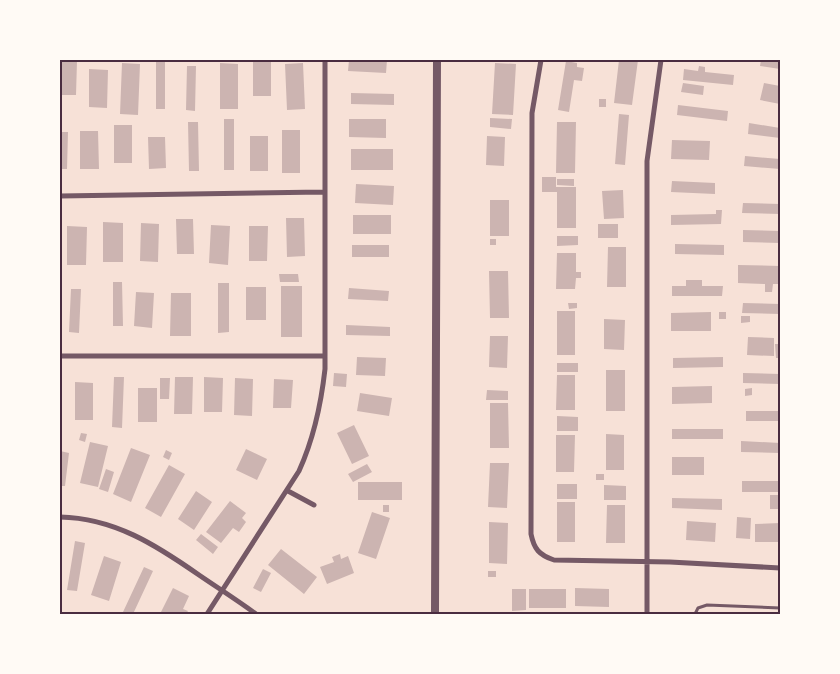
<svg xmlns="http://www.w3.org/2000/svg" width="840" height="674" font-family="Montserrat,sans-serif">
<style>
.building{fill:#ccb4b1}
.lines{fill:none;stroke-linecap:round;stroke-linejoin:round}
.service{stroke:#755966;stroke-width:3}
.minor{stroke:#755966;stroke-width:5}
.tertiary{stroke:#755966;stroke-width:8}
.neatline{fill:none;stroke:#4a2c40;stroke-width:2}
</style>
<rect width="100%" height="100%" fill="#f7e1d7"/>
<path class="building" d="M156,60H165V109H156Z
M253,60H271V96H253Z
M349,60H387L386,73L348,71Z
M619,60H638L632,105L614,103Z
M761,60H780V69L760,66Z
M60,61H77L76,95H60Z
M566,61L577,63V67L584,68L582,81L574,80L569,112L558,110Z
M122,63L140,64L138,115L120,114Z
M220,63L238,64V109H220Z
M303,63L305,109L287,110L285,64Z
M495,63L516,64L513,115L492,114Z
M187,66H196L195,111L186,110Z
M699,66L705,67V72L734,75L733,85L683,80L684,69L698,71Z
M89,69L108,70L107,108L89,107Z
M683,83L704,86L703,95L681,92Z
M764,83L780,86V104L760,100Z
M351,93L394,94V105L351,104Z
M599,99H606V107H599Z
M678,105L728,111L727,121L677,115Z
M619,114L629,115L625,165L615,164Z
M490,118L512,119L511,129L490,127Z
M224,119H234V170H224Z
M349,119H386V138L349,137Z
M188,122H198L199,171H189Z
M557,122H576L575,173H556Z
M749,123L780,128V138L748,134Z
M114,125H132V163H114Z
M282,130H300V173H282Z
M80,131H98L99,169H80Z
M60,132H68L67,169H60Z
M250,136H268V171H250Z
M487,136L505,137L504,166L486,165Z
M148,137H165L166,168L149,169Z
M672,140L710,141L709,160L671,159Z
M351,149H393V170H351Z
M745,156L780,159V169L744,166Z
M542,177H556V187H576V228H557V192H542Z
M557,179H574V186L557,185Z
M672,181L715,183V194L671,192Z
M356,184L394,186L393,205L355,203Z
M623,190L624,218L604,219L602,191Z
M490,200H509V236H490Z
M743,203L780,204V214L742,213Z
M716,210H722L721,224L671,225V215L716,214Z
M353,215H391V234H353Z
M286,218H304L305,256L287,257Z
M176,219H193L194,254H177Z
M103,222L123,223V262H103Z
M141,223L159,224L158,262L140,261Z
M598,224H618V238H598Z
M211,225L230,226L228,265L209,263Z
M67,226L87,227L86,265H67Z
M249,226H268L267,261H249Z
M743,230L780,231V243L743,242Z
M557,236H578V245L557,246Z
M490,239H496V245H490Z
M675,244L724,245V255L675,254Z
M352,245H389V257H352Z
M608,247H626V287H607Z
M557,253H576V272H581V278H576L575,289H556Z
M738,265L780,266V284H773L772,292H765V284L738,283Z
M489,271H508L509,318H490Z
M279,274H298L299,282H280Z
M686,280H702V286H723L722,296H672V286H686Z
M113,282H122L123,326H113Z
M218,283H229V332L218,333Z
M281,286H302V337H281Z
M246,287H266V320H246Z
M349,288L389,291L388,301L348,299Z
M71,289H81L79,333L69,332Z
M136,292L154,293L152,328L134,326Z
M171,293H191V336H170Z
M568,303H577V308L569,309Z
M743,303L780,304V314L742,313Z
M557,311H575V355H557Z
M711,312V331H671V313Z
M719,312H726V319H719Z
M741,316H750V322L741,323Z
M604,319L625,320L624,350L604,349Z
M346,325L390,327V336L346,335Z
M490,336H508L507,368L489,367Z
M748,337L774,338V356L747,355Z
M775,344H780V358H776Z
M357,357L386,358L385,376L356,375Z
M723,357V367L673,368V358Z
M557,363H578V372H557Z
M606,370H625V411H606Z
M334,373L347,374L346,387L333,386Z
M743,373L780,374V384L743,383Z
M557,375H575V410H556Z
M114,377H124L122,428L112,427Z
M175,377H193L192,414H174Z
M204,377L223,378L222,412H204Z
M160,378H170L169,399H160Z
M235,378L253,379L252,416L234,415Z
M274,379L293,380L291,408H273Z
M75,382L93,383V420H75Z
M712,386V403L672,404V387Z
M138,388H157V422H138Z
M752,388V395L745,396V389Z
M487,390L508,391V400H486Z
M360,393L392,398L389,416L357,411Z
M490,403H508L509,448H490Z
M746,411H780V421H746Z
M557,416L578,417V431H557Z
M354,425L369,456L352,464L337,433Z
M672,429H723V439H672Z
M81,433L87,434L85,442L79,440Z
M606,434L624,435V470H606Z
M556,435H575L574,472H556Z
M741,441L780,443V453L741,452Z
M90,442L108,446L98,487L80,483Z
M131,448L150,455L131,502L113,494Z
M246,449L267,459L257,480L236,470Z
M166,450L172,453L169,460L163,457Z
M60,451L69,453L65,486H60Z
M672,457H704V475H672Z
M490,463H509L507,508L488,507Z
M367,464L372,472L353,482L348,474Z
M169,465L185,474L161,517L145,508Z
M106,469L114,472L108,492L99,489Z
M596,474H604V480H596Z
M742,481H780V492H742Z
M358,482H402V500H358Z
M557,484H577V499H557Z
M604,485L626,486V500H604Z
M196,491L212,502L194,530L178,519Z
M770,495H780V509H770Z
M672,498L722,499V510L672,508Z
M230,501L246,513L242,518L246,522L239,532L233,528L221,543L206,532Z
M557,502H575V542H557Z
M383,505H389V512H383Z
M607,505H625V543H606Z
M372,512L390,518L376,559L358,553Z
M737,517L751,518L750,539L736,538Z
M687,521L716,523L715,542L686,540Z
M489,522L508,523L507,564L489,563Z
M780,523V542H755V524Z
M201,534L218,547L213,554L196,540Z
M75,541L85,543L77,591L67,590Z
M281,549L317,577L304,594L268,565Z
M340,554L341,559L348,556L354,573L327,584L320,567L334,562L332,557Z
M104,556L121,562L109,601L91,595Z
M144,567L153,571L133,614H128L123,612Z
M263,569L271,573L261,592L253,588Z
M488,571H496V577H488Z
M173,588L189,596L183,609L188,611L186,614H160Z
M575,588L609,589V607L575,606Z
M512,589H526V610L512,611Z
M529,589H566V608H529Z"/>
<g class="lines">
<path class="service" d="M695,614L698,608L707,605L780,608"/>
<path class="minor" d="M541,60L532,113L531,534C534,549 539,555 554,560L670,562L780,568
M60,196L323,192
M60,356H325
M288,491L314,505
M60,517C114,518 156,545 199,575C218,588 237,600 256,614
M207,614L299,471C314,438 321,405 325,369V60
M647,614V161L661,60"/>
<path class="tertiary" d="M435,614L437,60"/>
</g>
<rect width="840" height="674" fill="none" stroke="#fffaf5" stroke-width="122"/>
<rect x="61" y="61" width="718" height="552" class="neatline"/>
</svg>
